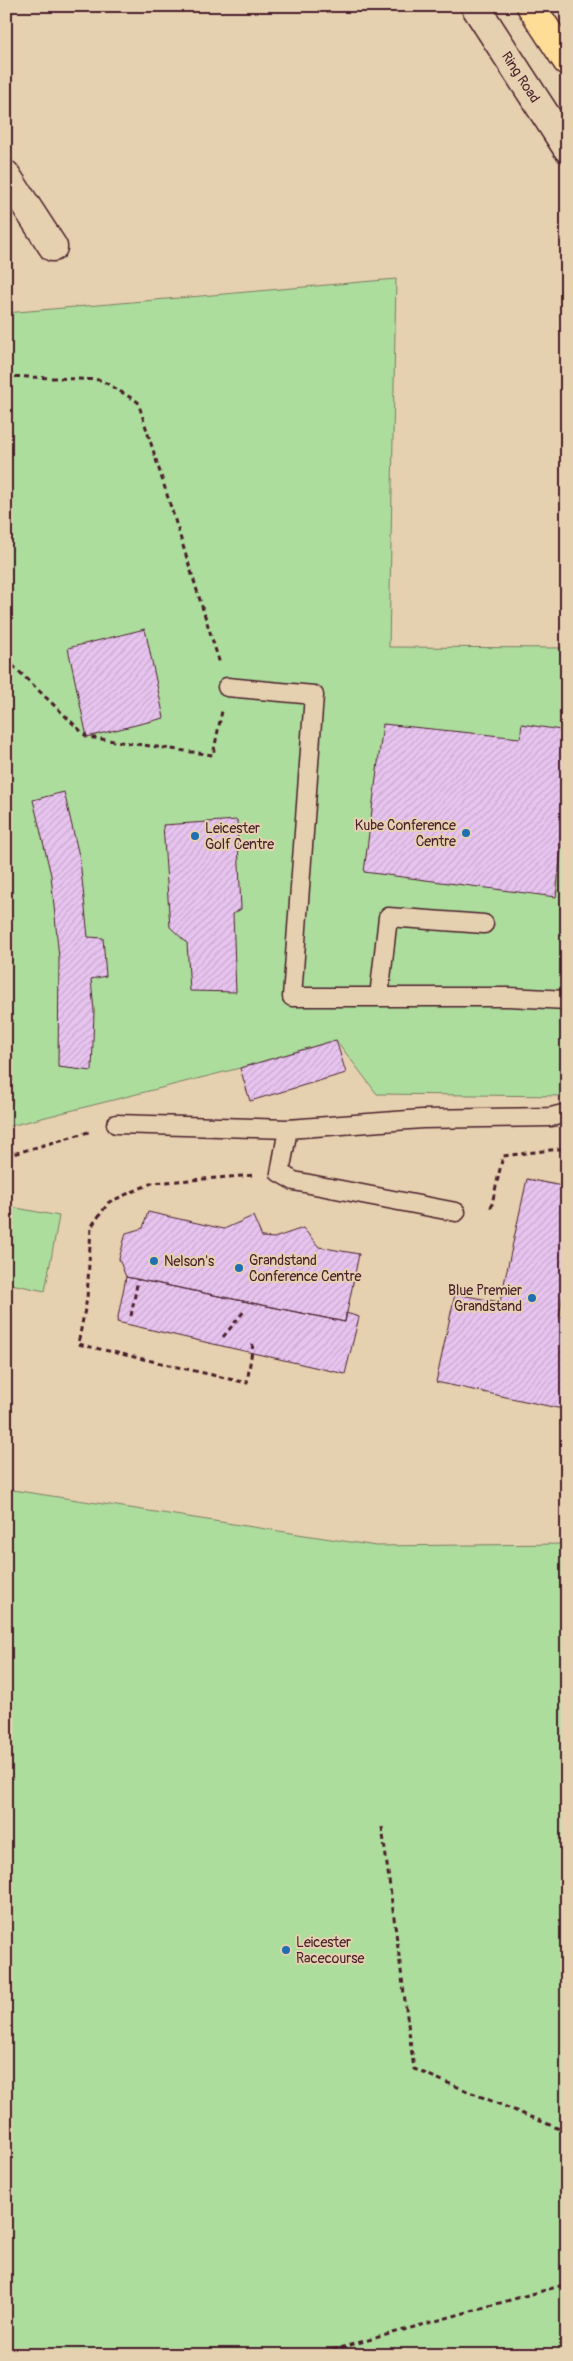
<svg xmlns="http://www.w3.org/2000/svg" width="573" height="2361" font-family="Pangolin,sans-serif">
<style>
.green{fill:#acdd9d;stroke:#7b7e64}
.building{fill:url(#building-hatch);stroke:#4a1f2b}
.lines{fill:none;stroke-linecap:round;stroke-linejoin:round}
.service-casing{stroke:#4a1f2b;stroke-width:21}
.minor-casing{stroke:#4a1f2b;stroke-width:31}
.trunk-casing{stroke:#4a1f2b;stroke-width:31}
.path{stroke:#4a1f2b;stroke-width:3;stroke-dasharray:5 4;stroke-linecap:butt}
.service{stroke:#e5d0af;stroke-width:18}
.minor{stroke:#e5d0af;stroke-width:28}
.trunk{stroke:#fedd96;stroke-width:28}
.poi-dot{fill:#1f6fb2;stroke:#e5d0af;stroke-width:2}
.labels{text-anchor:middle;stroke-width:4;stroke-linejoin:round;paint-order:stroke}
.street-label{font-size:14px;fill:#4a1f2b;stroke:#e5d0af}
.poi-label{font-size:14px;fill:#4a1f2b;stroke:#e5d0af;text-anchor:start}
</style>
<defs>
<pattern id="building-hatch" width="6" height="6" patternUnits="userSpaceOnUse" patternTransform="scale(1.25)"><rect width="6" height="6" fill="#e7c4ef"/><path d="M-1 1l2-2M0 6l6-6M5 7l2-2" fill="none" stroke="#c8a8cd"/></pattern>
</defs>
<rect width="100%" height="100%" fill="#e5d0af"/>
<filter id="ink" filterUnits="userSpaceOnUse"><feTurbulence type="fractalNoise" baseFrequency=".02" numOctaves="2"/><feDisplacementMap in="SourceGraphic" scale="10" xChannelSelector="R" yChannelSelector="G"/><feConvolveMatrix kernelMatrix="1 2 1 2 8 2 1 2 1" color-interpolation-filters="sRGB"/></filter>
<g filter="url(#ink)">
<path class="green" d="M396,279L389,647L567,648V1096L377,1094L336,1040L240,1068L6,1127V313Z
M6,1206L59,1216L45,1291L6,1283Z
M6,1489L376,1546L567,1544V2355H6Z"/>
<path class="building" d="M145,629L164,718L87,737L68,648Z
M383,724L520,738L522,724L567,731V794L556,897L364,872Z
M64,792L80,860L88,937L103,938L106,976L91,979L94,1011L92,1071L58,1067L59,958L51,875L33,800Z
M237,820L241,909L233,914L236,992L190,991L187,943L170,927L163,825Z
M336,1040L346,1073L250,1101L240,1068Z
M527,1179L567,1187V1273L559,1316L567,1319V1410L436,1382L455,1294L500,1302Z
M148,1212L224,1229L253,1216L262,1237L274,1238L303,1228L319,1247L359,1254L345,1322L126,1277L119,1259L126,1233L143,1228Z
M126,1277L345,1322L346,1313L359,1317L345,1374L117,1322Z"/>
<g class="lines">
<defs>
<path id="service" d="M227,687L314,695L292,997H509L567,1000
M379,997L388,917L484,924
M116,1124L288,1129L422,1119L551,1117L567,1113
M288,1129L280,1173L294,1181L456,1212"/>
<path id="minor" d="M475,6L567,148
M6,175L53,247"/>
<path id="trunk" d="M531,6L567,61"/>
</defs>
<use href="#service" class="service-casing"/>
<use href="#minor" class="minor-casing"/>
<use href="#trunk" class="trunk-casing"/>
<path class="path" d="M6,376L101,380L138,402L220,664
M6,659L87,737L213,755L222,711
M6,1156L92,1131
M491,1208L503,1156L567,1148
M131,1316L138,1279
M223,1337L245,1310
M253,1344L247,1383L78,1344L87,1299L91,1227L109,1202L152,1183L255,1175
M382,1827L414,2069L567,2132
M315,2355L567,2284"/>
<use href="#service" class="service"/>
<use href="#minor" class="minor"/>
<use href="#trunk" class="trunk"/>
</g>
</g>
<g class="poi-dot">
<circle cx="466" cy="833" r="5"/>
<circle cx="195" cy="836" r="5"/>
<circle cx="154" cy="1261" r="5"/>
<circle cx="239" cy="1268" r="5"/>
<circle cx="532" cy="1298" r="5"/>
<circle cx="286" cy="1950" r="5"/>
</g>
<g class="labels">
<g class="street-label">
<text transform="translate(521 77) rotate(57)" y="5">Ring Road</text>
</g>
<g class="poi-label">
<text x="456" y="830" text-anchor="end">Kube Conference<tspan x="456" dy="16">Centre</tspan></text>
<text x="205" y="833">Leicester<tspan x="205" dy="16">Golf Centre</tspan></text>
<text x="249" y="1265">Grandstand<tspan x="249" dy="16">Conference Centre</tspan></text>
<text x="164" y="1266">Nelson's</text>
<text x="522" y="1295" text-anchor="end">Blue Premier<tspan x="522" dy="16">Grandstand</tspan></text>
<text x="296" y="1947">Leicester<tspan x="296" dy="16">Racecourse</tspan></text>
</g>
</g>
<rect width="573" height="2361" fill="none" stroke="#e5d0af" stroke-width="25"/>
<rect x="12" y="12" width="548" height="2336" fill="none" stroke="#4a1f2b" stroke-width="2" filter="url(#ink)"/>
</svg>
